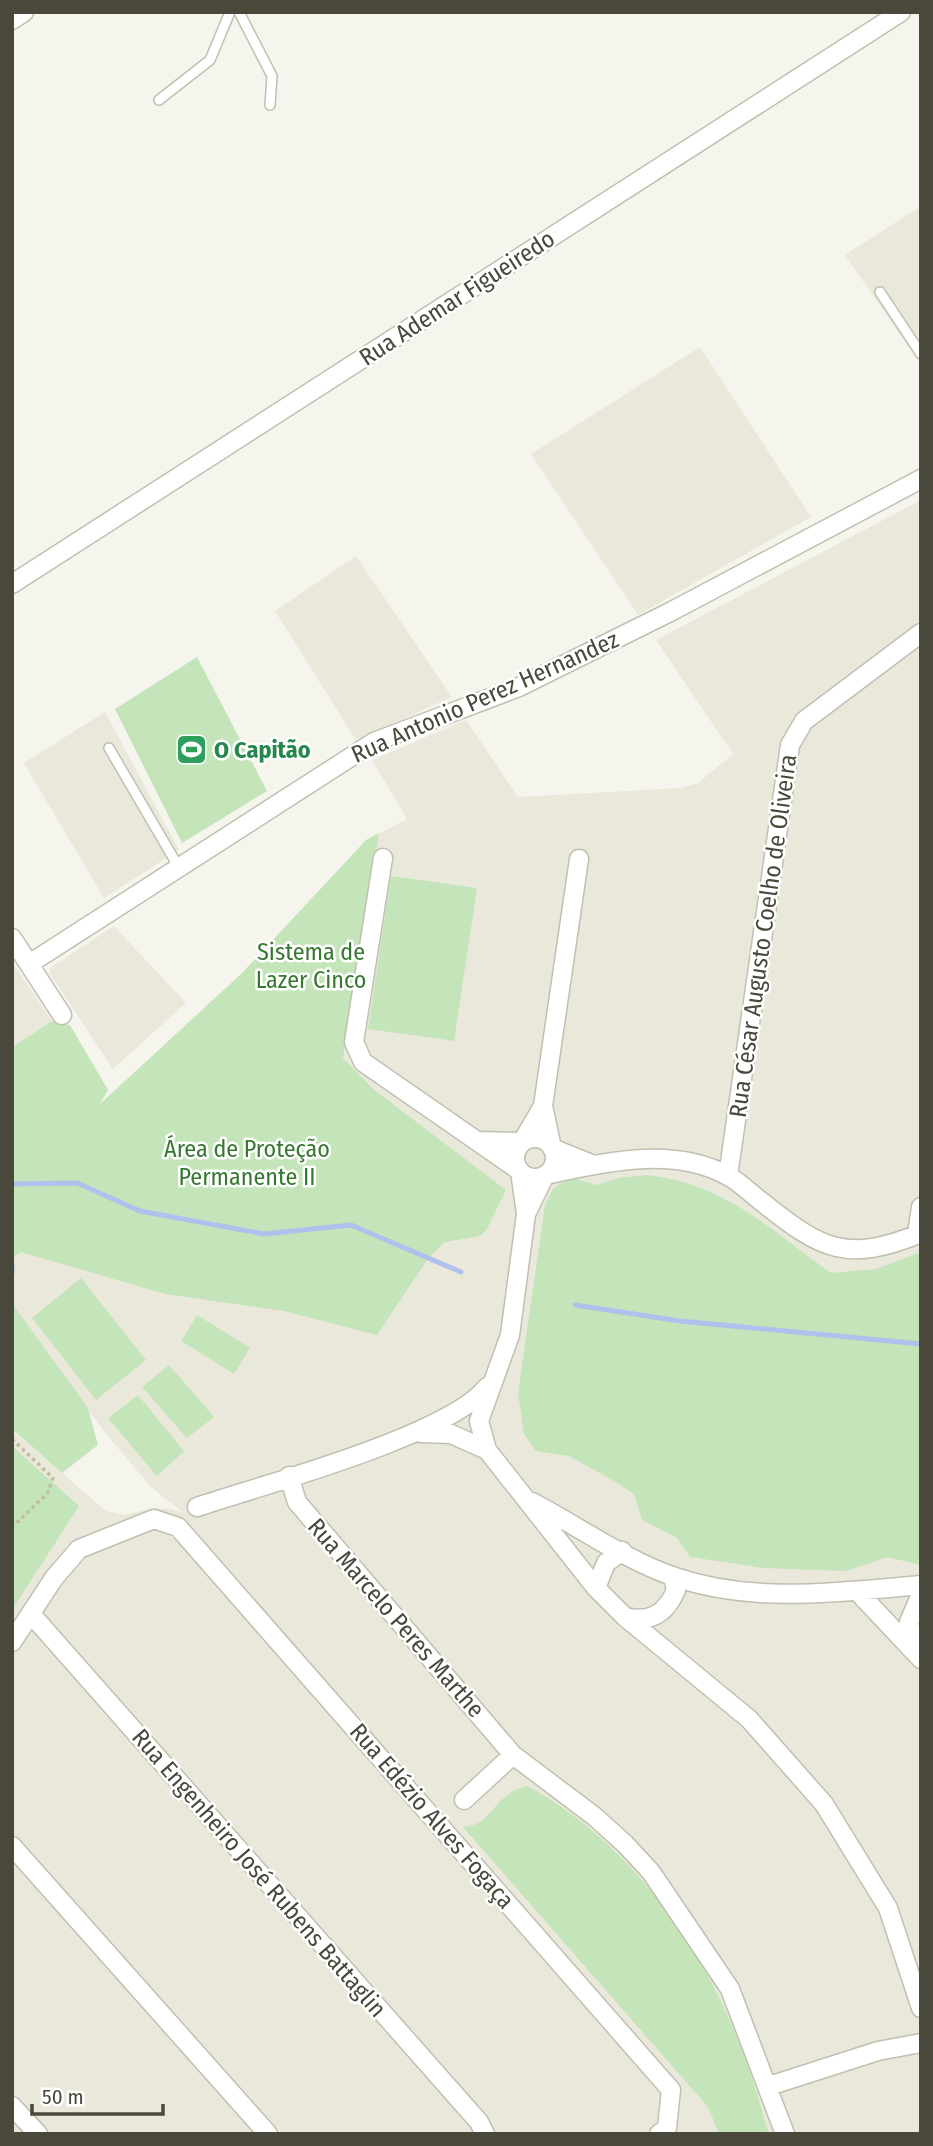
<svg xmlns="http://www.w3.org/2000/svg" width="933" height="2146" font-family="'Fira Sans Condensed',sans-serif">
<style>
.residential{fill:#e9e8db}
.green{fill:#c4e5b9}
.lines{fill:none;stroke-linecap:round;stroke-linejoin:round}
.stream{stroke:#afc1ec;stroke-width:5}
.service-casing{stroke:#c0c0b0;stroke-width:12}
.minor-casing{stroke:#c0c0b0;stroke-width:21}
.path{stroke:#c1bfa2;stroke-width:3.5;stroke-dasharray:3.5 3.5;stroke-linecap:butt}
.service{stroke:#fff;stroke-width:9}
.minor{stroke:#fff;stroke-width:18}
.labels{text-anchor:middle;stroke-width:5;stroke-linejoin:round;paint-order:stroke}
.street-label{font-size:24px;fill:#49483b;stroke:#fff}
.leisure-label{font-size:24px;font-weight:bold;fill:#27864d;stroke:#fff;text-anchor:start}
.park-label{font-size:24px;fill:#377831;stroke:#fff}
</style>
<rect width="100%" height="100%" fill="#f5f5ed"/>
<path class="residential" d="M921,206V365L845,255Z
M700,347L811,517L638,615L531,454Z
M921,500V2134H12V1430L106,1511L125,1515L152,1508L173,1509L185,1514L151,1487L106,1434L12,1308V1135L98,1106L190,1030L367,840L407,819L372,760L466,720L518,797L681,788L698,783L733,754L656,640Z
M356,556L452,697L356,740L275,611Z
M105,712L179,850L104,898L24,763Z
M114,926L186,1003L113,1069L50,974V968Z
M12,962L52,1021L12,1047Z"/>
<path class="green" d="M197,657L267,791L182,843L115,709Z
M379,833L343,1058L373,1089L506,1190L487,1229L480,1236L445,1242L429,1257L377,1335L284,1311L165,1294L21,1252L12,1257V1047L52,1021L70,1025L108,1090L100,1104L242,973L366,840Z
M391,876L477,888L454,1041L368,1029Z
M646,1175C725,1183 769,1229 831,1273L876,1269L921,1252V1565L887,1557L847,1571L764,1568L690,1557L677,1538L642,1520L634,1494L616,1482L569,1456L536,1451L524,1434L518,1393L545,1205L553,1189L566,1180L574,1178L596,1185L619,1178Z
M81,1278L146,1360L96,1400L32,1318Z
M12,1303L88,1408L98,1445L62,1473L12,1429Z
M197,1315L250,1348L234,1374L181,1341Z
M169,1365L214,1417L187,1438L142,1387Z
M138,1395L184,1451L157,1476L108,1418Z
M12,1446L79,1506L12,1610Z
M527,1786C630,1841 705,1949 745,2057C754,2082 761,2108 769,2134H719L708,2107L463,1827C493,1825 494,1793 527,1786Z"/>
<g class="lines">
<path class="stream" d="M12,1184L77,1183L140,1211L264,1234L351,1225L461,1272
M12,1264V1273
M575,1305L680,1321L921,1344"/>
<defs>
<path id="service" d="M239,12L272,76L270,105
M159,100L210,60L230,12
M880,292L921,354
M109,748L178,866"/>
<path id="minor" d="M12,20L24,12
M12,584L901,12
M383,858L354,1042L363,1062L520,1171L526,1214L510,1335L479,1421L487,1450L596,1588L625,1617L749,1719L824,1804L888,1908L921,2008
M579,859L543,1106L552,1148L594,1165
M12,938L62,1015
M29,964L374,742L519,687L672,611L921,479
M515 1158a20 20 0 1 1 40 0a20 20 0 1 1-40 0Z
M478,1141L522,1142L543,1106
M728,1176L790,745L804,721L921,633
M526,1214L545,1175C604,1163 672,1145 728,1176C740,1182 751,1194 762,1202C821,1249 846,1264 921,1233
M917,1234L921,1207
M421,1433L451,1434L487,1450
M289,1476L297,1502L513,1755L594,1816L625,1844L651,1872L730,1989L785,2134
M532,1502C578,1526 625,1560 675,1577C754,1604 839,1592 921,1585
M197,1507C262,1485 448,1436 487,1387
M596,1588L606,1563L622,1551
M857,1591L921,1659
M31,1614L479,2122L485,2134
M625,1617C650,1623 666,1614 676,1590L673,1576
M12,1642L54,1578L79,1549L154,1519L178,1527L671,2090L667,2128L659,2134
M914,1650L909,1622L921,1594
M464,1800L513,1755
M12,1846L268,2134
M769,2086L878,2051L921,2043
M12,2106L38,2134"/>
</defs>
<use href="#service" class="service-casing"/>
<use href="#minor" class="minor-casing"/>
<path class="path" d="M12,1439L53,1478L47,1494L12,1527"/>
<use href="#service" class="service"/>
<use href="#minor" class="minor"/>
</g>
<defs>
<symbol id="stadium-square" viewBox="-11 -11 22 22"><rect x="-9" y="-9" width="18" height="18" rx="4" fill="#2e9e5b" stroke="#fff"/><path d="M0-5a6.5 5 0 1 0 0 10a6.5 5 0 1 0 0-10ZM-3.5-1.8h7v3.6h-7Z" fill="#fff"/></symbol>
</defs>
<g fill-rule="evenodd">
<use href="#stadium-square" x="174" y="732" width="35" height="35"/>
</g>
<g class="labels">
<g class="street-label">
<text transform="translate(457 298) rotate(-33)" y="8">Rua Ademar Figueiredo</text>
<text transform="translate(485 697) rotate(-24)" y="8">Rua Antonio Perez Hernandez</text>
<text transform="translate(763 936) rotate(-82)" y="8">Rua César Augusto Coelho de Oliveira</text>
<text transform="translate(396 1618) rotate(49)" y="8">Rua Marcelo Peres Marthe</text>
<text transform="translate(432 1816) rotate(49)" y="8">Rua Edézio Alves Fogaça</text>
<text transform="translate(259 1873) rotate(49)" y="8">Rua Engenheiro José Rubens Battaglin</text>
</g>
<g class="leisure-label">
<text x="214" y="758">O Capitão</text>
</g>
<g class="park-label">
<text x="311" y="960">Sistema de<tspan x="311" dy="28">Lazer Cinco</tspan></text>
<text x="247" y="1157">Área de Proteção<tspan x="247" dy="28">Permanente II</tspan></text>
</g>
</g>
<rect width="933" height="2146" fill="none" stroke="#49483b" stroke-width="28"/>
<path d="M32 2104v10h131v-10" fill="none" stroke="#49483b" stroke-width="3.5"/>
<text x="42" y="2104" font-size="21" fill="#49483b" stroke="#ffffff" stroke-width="5" paint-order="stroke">50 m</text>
</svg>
